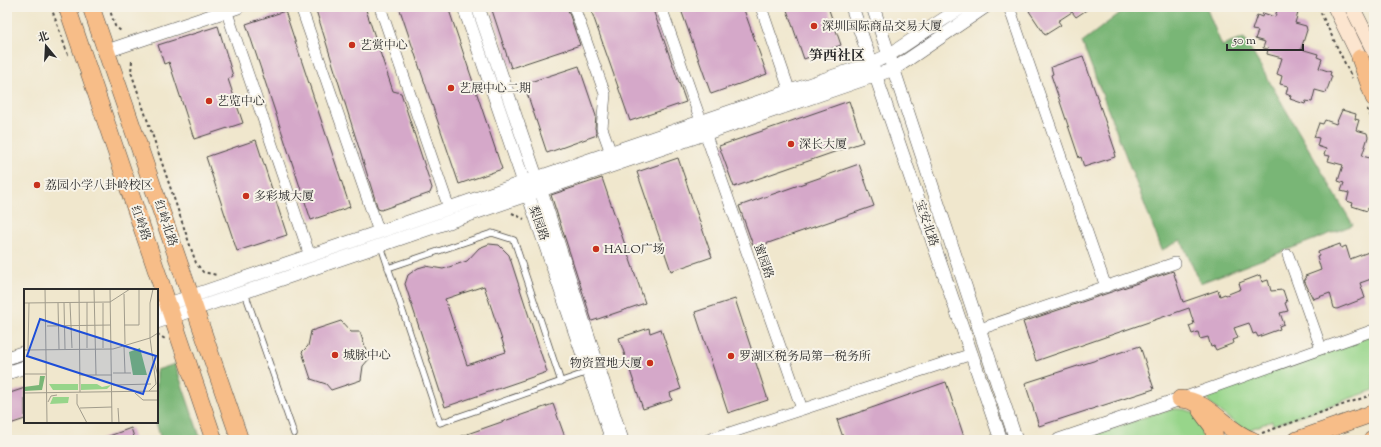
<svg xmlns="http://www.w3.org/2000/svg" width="1381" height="447" font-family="'Sorts Mill Goudy','Noto Serif SC',serif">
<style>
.green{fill:#97d58a;stroke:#61805a}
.forest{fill:#79b676;stroke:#527050}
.building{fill:#d5a8c9;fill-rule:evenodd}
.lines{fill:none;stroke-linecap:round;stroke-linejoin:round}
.service-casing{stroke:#494743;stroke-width:7}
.minor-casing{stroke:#494743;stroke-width:12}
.tertiary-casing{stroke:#494743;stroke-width:14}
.secondary-casing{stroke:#494743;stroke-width:16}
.primary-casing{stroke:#494743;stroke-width:18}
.path{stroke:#494743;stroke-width:2;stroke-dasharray:3 3;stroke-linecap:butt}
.service{stroke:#fff;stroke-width:5.5}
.minor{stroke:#fff;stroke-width:11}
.tertiary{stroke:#fff;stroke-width:13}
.secondary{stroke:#fce5cf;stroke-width:15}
.primary{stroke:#f7bd88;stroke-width:17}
.poi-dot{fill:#c8321e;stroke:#f7f3e8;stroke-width:1.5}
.labels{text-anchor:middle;stroke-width:4;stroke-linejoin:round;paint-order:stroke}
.poi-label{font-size:12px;fill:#2b2b2b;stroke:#f7f3e8;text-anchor:start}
.street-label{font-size:12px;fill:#2b2b2b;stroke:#f7f3e8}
.quarter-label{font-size:14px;font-weight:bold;fill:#2b2b2b;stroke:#f7f3e8}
.inset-road{fill:none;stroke:#a19c8c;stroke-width:1}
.view{fill:#1d4ed8;fill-opacity:0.15;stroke:#1d4ed8;stroke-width:2}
.inset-edge{fill:none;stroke:#2b2b2b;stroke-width:2}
</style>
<rect width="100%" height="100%" fill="#f7f3e8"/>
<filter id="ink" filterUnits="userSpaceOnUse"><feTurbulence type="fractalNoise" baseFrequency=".025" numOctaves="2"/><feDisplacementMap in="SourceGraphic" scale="8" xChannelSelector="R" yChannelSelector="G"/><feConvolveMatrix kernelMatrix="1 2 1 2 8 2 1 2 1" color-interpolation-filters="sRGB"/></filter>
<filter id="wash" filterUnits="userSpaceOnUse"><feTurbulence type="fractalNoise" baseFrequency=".012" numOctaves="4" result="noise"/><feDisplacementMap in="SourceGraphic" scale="16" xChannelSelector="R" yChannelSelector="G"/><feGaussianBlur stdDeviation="0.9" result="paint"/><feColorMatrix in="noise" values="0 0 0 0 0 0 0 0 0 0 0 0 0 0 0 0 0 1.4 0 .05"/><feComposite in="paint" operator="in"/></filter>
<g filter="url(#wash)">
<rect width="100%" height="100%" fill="#f0e7cd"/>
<path class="green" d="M1374,334V390L1273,425L1272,421L1245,431L1211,405L1206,397L1209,394Z
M1173,409C1196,408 1204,418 1207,440H1080L1162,411Z"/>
<path class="forest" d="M1128,7H1206L1222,46L1244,38L1353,225L1200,283L1181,240L1162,250L1082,42Z
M175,364L201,440H161L156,422L157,370Z"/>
<g id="blocks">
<path class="building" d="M315,7H365L393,91L401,93L432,188L430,193L381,210L378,209Z
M399,7H448L502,169L459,184Z
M491,7H567L580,45L511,68Z
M590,7H652L686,102L630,121Z
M680,7H743L767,74L711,94Z
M786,7H828L841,45L804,59Z
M1035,7H1091L1076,17L1072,12L1058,21L1061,25L1045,35L1029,11Z
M1278,7H1295L1293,12L1298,13L1295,23L1306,26L1307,30L1301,49L1318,54L1317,57L1322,59L1319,68L1331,72L1330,75L1332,76L1326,93L1315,90L1312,102L1306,101L1305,104L1290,99L1291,96L1286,94L1288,86L1280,84L1282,76L1277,74L1282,58L1267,54L1268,49L1263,48L1265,42L1255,39L1258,31L1252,30L1257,15L1262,17L1263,13L1275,17Z
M285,11L350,207L311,220L246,24Z
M218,26L233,76L228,79L243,123L194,139L169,62L164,64L158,45Z
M1083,56L1116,153H1114L1115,157L1084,167L1081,157L1079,158L1051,75L1053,74L1051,67Z
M579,66L596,116L595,128L597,135L547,153L524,84Z
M849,101L863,142L734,187L719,146Z
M1342,110L1356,114L1355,119L1359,120L1356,130L1367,133L1368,137L1362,156L1374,159V210L1368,208L1367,211L1352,206L1353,203L1347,201L1349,193L1341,191L1344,183L1338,181L1343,165L1328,161L1330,156L1324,155L1326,149L1317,146L1319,138L1314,137L1319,123L1323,124L1325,120L1336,124Z
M256,140L287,235L237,251L206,157Z
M678,158L712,257L671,271L637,172Z
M859,164L874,206L754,248L739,206Z
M602,178L645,303L592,321L551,195Z
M489,244L499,245L509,255L547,372L445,407L405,284L408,275L418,268L425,266L443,269L467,261L479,248ZM484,286L506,352L467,365L445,299Z
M1340,244L1341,248L1346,246L1350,259L1374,250V278L1360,283L1365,298L1337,309L1334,308L1330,293L1313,299L1304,280H1306L1305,276L1321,270L1317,256L1319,255L1318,252Z
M1173,271L1183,302L1218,290L1220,296L1225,294L1226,295L1241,289L1239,283L1260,275L1262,282L1268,280L1271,291L1283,290L1287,302L1285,303L1288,311L1280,313L1284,324L1279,326L1280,329L1258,337L1256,333L1253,334L1249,323L1234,328L1238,338L1233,340L1234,343L1216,350L1214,346L1211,347L1208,337L1200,339L1198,332L1192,334L1189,326L1194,324L1189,308L1036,361L1023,322Z
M735,299L768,400L728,413L695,312Z
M341,321L351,332H360L369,359L363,366L361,380L331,390L326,384L311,379L302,352L308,346L311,331Z
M649,328L650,333L661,329L681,389L670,393L672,400L643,409L619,338Z
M1140,346L1154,389L1039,426L1025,383Z
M946,382L965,440H844L837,420Z
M25,388V419L7,425V394Z
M553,404L566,440H453V439Z
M131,428L135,440H101V439Z"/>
</g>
</g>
<g filter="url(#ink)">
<use href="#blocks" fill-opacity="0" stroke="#494743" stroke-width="1"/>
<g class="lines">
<defs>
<path id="service" d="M381,246L440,423L588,372
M388,268L492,233L514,240L561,382
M245,293L294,434"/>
<path id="minor" d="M225,7L310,256
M301,7L379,232
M380,7L449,208
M574,7L605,94L602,128L611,153
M661,7L802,409
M761,7L790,92
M1009,7L1106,287
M1288,255L1321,348
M980,329L1175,263
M1180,399L1374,330
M708,440L972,354"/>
<path id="tertiary" d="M464,7L612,440
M478,7L541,191L622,440
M852,7L1001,440
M873,7L1016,440
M107,51L238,7
M157,308L872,63L889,55L962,7
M157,322L894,69L985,7
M7,358L25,352
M7,373L25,367
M1059,440L1180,399"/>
<path id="secondary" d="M1335,7L1360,58
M1352,7L1374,51"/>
<path id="primary" d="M67,7L214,440
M91,7L240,440
M1360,58L1374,98
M1180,399C1209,400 1225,431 1252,440
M1201,411L1213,427L1215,440
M1297,440L1374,413
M1372,440L1374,439"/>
</defs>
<use href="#service" class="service-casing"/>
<use href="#minor" class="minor-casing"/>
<use href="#tertiary" class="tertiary-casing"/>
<use href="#secondary" class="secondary-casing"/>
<use href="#primary" class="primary-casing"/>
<path class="path" d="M51,7L68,55
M109,7L115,26L122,32
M1318,7L1352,78
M1371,7L1374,14
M132,61L131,72L196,263L203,272L217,275
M1367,109L1374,122
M512,213L524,219
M157,334L165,339
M1262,433L1374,394"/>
<use href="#service" class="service"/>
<use href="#minor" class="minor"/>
<use href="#tertiary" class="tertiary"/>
<use href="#secondary" class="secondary"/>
<use href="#primary" class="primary"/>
</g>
</g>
<g class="poi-dot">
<circle cx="814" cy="26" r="4"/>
<circle cx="352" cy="45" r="4"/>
<circle cx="451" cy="88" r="4"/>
<circle cx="209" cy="101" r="4"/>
<circle cx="791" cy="144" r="4"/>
<circle cx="37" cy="185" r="4"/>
<circle cx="246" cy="196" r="4"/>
<circle cx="596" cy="249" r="4"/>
<circle cx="335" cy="355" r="4"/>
<circle cx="731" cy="356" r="4"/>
<circle cx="650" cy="363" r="4"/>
</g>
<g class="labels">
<g class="poi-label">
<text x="822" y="30">深圳国际商品交易大厦</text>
<text x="360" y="49">艺赏中心</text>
<text x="459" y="92">艺展中心二期</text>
<text x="217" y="105">艺览中心</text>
<text x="799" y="148">深长大厦</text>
<text x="45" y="189">荔园小学八卦岭校区</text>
<text x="254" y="200">多彩城大厦</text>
<text x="604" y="253">HALO广场</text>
<text x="343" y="359">城脉中心</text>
<text x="739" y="360">罗湖区税务局第一税务所</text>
<text x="642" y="367" text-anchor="end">物资置地大厦</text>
</g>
<g class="street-label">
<text transform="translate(141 223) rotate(71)" y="4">红岭路</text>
<text transform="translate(166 223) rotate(71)" y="4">红岭北路</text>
<text transform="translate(539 223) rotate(71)" y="4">梨园路</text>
<text transform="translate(927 223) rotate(71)" y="4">宝安北路</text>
<text transform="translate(764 261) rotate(71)" y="4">蜜园路</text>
</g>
<g class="quarter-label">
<text x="837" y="60">笋西社区</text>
</g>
</g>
<g transform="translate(24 289)">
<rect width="134" height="134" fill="#f0e7cd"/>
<path d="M25,95H54V101H29ZM57,95H73L78,98L87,96L83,100L57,101ZM29,108H45L44,114L26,115Z" fill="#97d58a"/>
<path d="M116,59L123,86H109L105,63ZM16,87H21L18,101L0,102V98L15,96Z" fill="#79b676"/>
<path class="inset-road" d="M21,0L23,134M55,0L56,103M70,0L72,86M86,0L88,134M100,5L101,55M0,14L86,13L106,0M34,14L35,60M40,14L41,60M46,14L48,59M79,14V59M100,36H115V0M23,37L87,36M100,57L101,84M63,59V13M4,60L5,14M0,61L89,60L126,49L134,44M130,72L134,87M89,84H107M0,85H22M55,86H88M89,96L127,95M125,102L132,95L126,49V14L129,0M0,104L134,102M111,104L119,111H134M53,105V115L63,134M24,113L27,107L33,106M56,119L88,118M94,119L95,134"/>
<path class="view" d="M16,30L132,67L119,105L3,67Z"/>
<rect width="134" height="134" class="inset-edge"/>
</g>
<rect width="1381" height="447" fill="none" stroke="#f7f3e8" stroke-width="24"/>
<g transform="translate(46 46) rotate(342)" stroke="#f7f3e8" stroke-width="3" paint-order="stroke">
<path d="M0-3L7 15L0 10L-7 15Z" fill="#2b2b2b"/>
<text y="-6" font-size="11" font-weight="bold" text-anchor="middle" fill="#2b2b2b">北</text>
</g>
<path d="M1227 44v6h76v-6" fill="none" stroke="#2b2b2b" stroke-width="2"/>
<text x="1233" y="44" font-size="12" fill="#2b2b2b" stroke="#f7f3e8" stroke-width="3" paint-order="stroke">50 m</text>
</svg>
